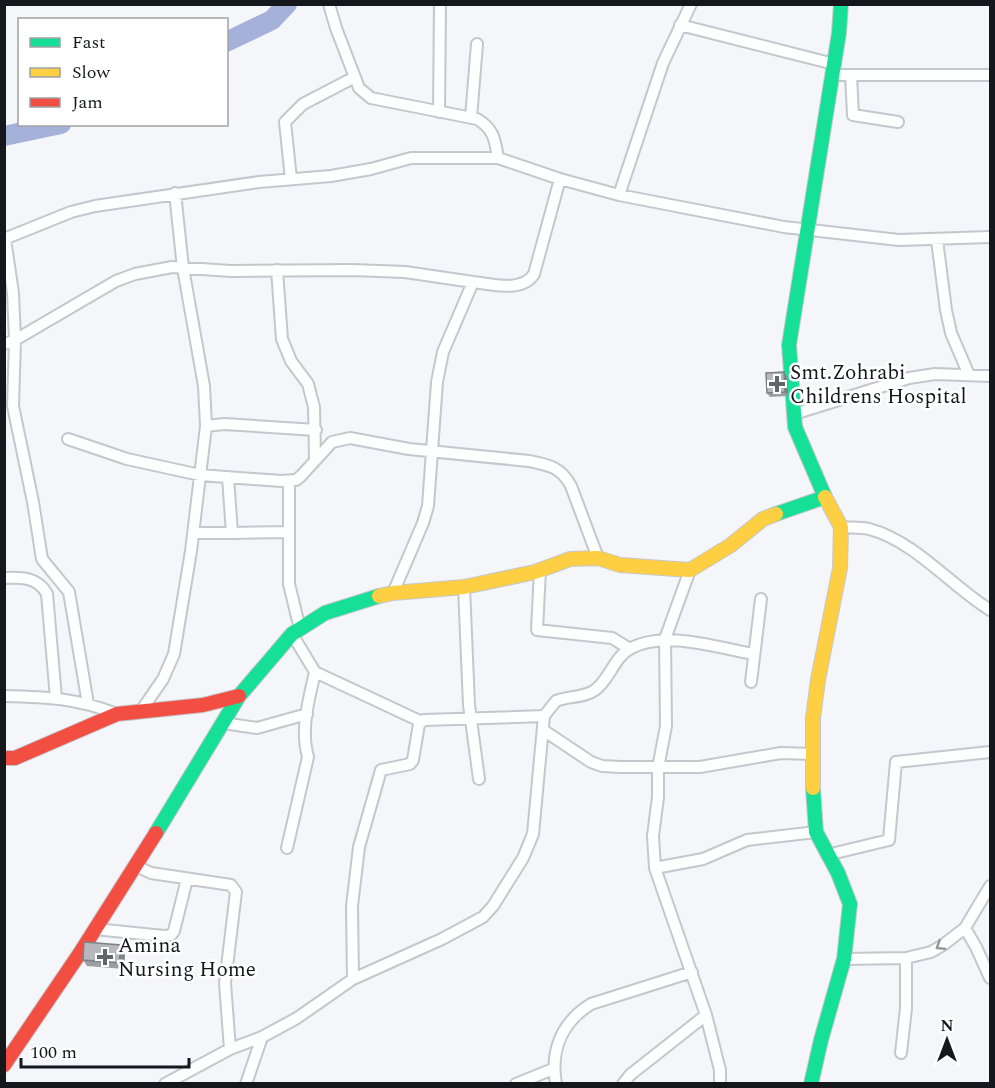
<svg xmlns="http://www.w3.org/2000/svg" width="995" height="1088" font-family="Spectral,serif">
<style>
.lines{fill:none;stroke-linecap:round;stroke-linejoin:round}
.river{stroke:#a6b1d9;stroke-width:20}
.street-casing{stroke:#c4c7cc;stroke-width:14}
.fast-casing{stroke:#c4c7cc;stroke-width:16}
.slow-casing{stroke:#c4c7cc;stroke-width:16}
.jam-casing{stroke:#c4c7cc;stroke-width:16}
.street{stroke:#fdfefe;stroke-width:10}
.fast{stroke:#16e098;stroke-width:14}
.slow{stroke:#ffcf43;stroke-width:14}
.jam{stroke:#f24e42;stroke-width:14}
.wall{fill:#9d9ea3}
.shaded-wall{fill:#7f8184}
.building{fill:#b6b8bd;stroke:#7f8184;stroke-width:1.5}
.oneway{stroke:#959699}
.poi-dot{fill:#63656a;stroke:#fff;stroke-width:2}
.labels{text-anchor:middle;stroke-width:5;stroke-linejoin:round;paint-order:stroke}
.poi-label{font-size:21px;fill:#15171d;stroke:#fff;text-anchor:start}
</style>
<rect width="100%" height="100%" fill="#f4f6fa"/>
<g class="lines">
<path class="river" d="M226,42L272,20L287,4
M4,136L61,124"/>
<defs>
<path id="street" d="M329,4L336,28L359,88L371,98L477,119C494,129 495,140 498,158L560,179L619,195L784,227L899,240L990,237
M680,25L834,64
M832,75H990
M851,75L853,115L898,122
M439,112L440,4
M471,118L477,44
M291,179L285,122L303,104L355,77
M619,195L663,63L691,4
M4,239L71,212L95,206L259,182L331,176L371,169L411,158H498
M5,239L13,293L15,340L13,406L33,502L42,559L69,592L88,704
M937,240L946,310L951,333L969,375
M277,270L282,339L291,361L308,384L314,407L315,459
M473,282C492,284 522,293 534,274L560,179
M4,344L15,340L116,281L135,274L172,267L231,271L353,270L405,272L473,282L443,352L437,382L428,506L423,523L393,593
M794,414L909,378L935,374L990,376
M206,426L224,424L316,430
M68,439L127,459L200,475L281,481L296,480L301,476L332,442L350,438L409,449L529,461C549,465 561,467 571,486L598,558
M228,477L232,533L289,532
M289,481V584L300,629
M841,527C850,528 860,527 869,529C915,541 951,586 990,610
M193,533H232
M540,570L537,630L612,638L630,649
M690,570L665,639L666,726L658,768V797L653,836L655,868L706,1015L720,1070V1084
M4,578C21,577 38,577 47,594L56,698
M464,587L469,705L479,779
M292,634L315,672L422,722
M751,682L761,599
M4,696C48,697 76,698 117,714
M141,711L163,679L174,654L191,551L206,426L204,386L183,268L175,193
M223,723L257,728L307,714
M543,730L591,762L602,766L621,767H700L781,753L812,754
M287,848L308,757C300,729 309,699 315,672
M827,855L889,840L896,762L990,752
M136,866L151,873L231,885L236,892L225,983L230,1049
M655,868L703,859L747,840L816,832
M965,928L976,947L990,978
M95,929L164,936L171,935L174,931L187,879
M844,959L906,958L931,952L943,945L965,928L990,886
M353,979L442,939L483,917L493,906L523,858L533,834L544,716
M901,1053L906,1008V958
M165,1084L230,1049L262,1037L297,1018L353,979L352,906L359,847L381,770L410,764L413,760L419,724L424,720L544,716L556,701C568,696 584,698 595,690C610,679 614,657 631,648C666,630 717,648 754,654
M246,1084L262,1037
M516,1084L553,1069
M556,1084C550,1050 562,1022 591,1004L692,972
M623,1084L630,1075L706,1015"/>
<path id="fast" d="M776,514L825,497L795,427L789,345L839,33L841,4
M156,833L239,696L292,634L325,613L379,596
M811,1084L821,1040L844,959L850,904L838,873L816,832L813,788"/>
<path id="slow" d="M379,596L393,593L464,587L535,572L570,559L598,558L620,565L690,570L731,545L763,519L776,514
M813,788V718L818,680L840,568L841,527L825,497"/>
<path id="jam" d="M4,758H15L117,714L203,705L239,696
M4,1065L80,953L156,833"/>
</defs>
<use href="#street" class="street-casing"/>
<use href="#fast" class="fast-casing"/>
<use href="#slow" class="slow-casing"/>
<use href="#jam" class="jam-casing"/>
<use href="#street" class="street"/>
<use href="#fast" class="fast"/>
<use href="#slow" class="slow"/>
<use href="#jam" class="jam"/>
</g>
<path class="wall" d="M784,372L787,377L788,396L770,397L767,393Z
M121,945L125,951L124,969L87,966L83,960Z"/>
<path class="shaded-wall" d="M784,372L787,377L788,396L785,392Z
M121,945L125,951L124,969L119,963Z"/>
<path class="building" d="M784,372L785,392L767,393L766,373Z
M84,942L121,945L119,963L83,960Z"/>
<defs><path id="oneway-chevron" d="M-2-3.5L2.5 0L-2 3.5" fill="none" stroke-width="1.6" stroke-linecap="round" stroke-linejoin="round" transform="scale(1.5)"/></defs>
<use class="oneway" href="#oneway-chevron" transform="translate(940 946) rotate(148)"/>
<g class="poi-dot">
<path d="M774 375h6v6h6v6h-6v6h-6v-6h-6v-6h6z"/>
<path d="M102 948h6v6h6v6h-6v6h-6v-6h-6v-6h6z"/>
</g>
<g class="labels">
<g class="poi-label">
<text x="790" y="379">Smt.Zohrabi<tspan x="790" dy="24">Childrens Hospital</tspan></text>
<text x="118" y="952">Amina<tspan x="118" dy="24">Nursing Home</tspan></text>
</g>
</g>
<rect width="995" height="1088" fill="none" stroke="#15171d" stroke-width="12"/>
<rect x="18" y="18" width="210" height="108" fill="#ffffff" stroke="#a1a2a5" stroke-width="1.5"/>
<rect x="30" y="38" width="30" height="9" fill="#16e098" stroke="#a1a2a5" stroke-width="1.5"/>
<text x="72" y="48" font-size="18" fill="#15171d">Fast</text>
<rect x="30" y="68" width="30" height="9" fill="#ffcf43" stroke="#a1a2a5" stroke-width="1.5"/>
<text x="72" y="78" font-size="18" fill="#15171d">Slow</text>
<rect x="30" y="98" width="30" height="9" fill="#f24e42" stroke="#a1a2a5" stroke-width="1.5"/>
<text x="72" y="108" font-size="18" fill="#15171d">Jam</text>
<g transform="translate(947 1040)" stroke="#ffffff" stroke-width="4.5" paint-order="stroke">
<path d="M0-4.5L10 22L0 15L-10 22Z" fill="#15171d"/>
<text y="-9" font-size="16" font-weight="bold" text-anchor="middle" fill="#15171d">N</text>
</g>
<path d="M21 1058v9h168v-9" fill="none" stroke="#15171d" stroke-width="3"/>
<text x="30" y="1058" font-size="18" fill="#15171d" stroke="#ffffff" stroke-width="4.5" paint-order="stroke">100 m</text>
</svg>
